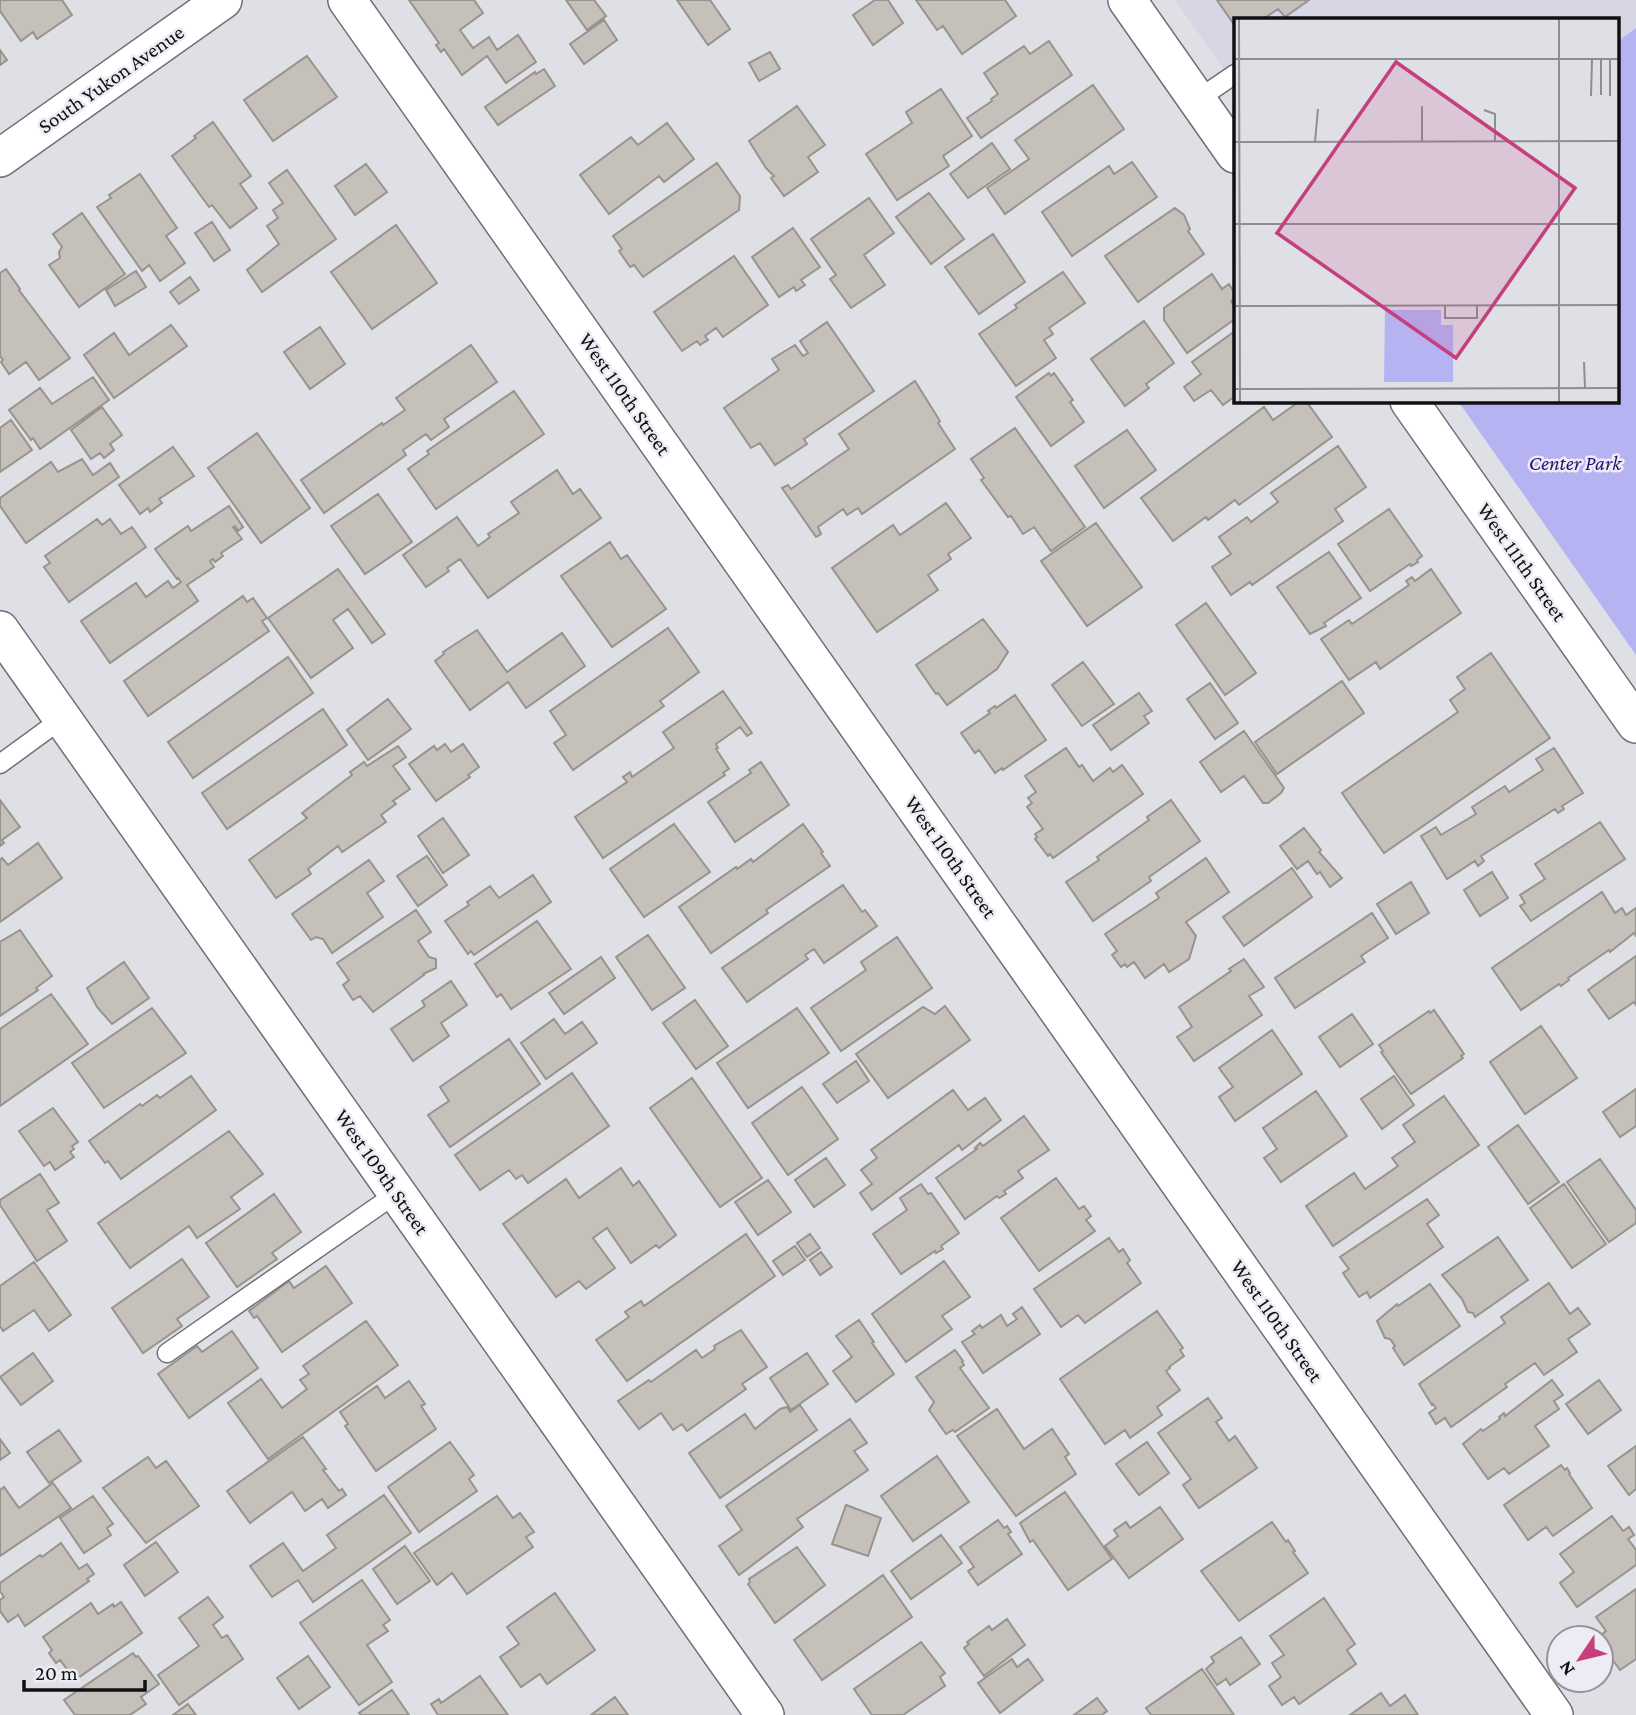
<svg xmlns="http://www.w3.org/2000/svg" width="1636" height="1715" font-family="'Crimson Pro',serif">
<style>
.built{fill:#d6d6e5}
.green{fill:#b5b3f1}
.building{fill:#c5c1ba;stroke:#97938d;stroke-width:2}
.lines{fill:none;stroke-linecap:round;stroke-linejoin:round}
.lane-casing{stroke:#6f6f76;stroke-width:21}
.street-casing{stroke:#6f6f76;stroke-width:40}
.lane{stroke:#fff;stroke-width:18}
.street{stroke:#fff;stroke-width:37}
.labels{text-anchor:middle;stroke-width:5;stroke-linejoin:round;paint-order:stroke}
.street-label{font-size:21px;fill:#111113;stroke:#ececf4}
.park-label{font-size:21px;font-style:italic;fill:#2d0e77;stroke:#ececf4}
.inset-road{fill:none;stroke:#8d8d92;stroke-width:2}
.view{fill:#c53f7f;fill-opacity:0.15;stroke:#c53f7f;stroke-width:3.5}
.inset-edge{fill:none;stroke:#111113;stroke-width:3.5}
</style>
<rect width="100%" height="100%" fill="#dfdfe6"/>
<path class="built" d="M1175,0H1636V28L1617,42V19H1235V85Z"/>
<path class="green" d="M1636,28V655L1458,401H1617V42Z"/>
<path class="building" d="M0,0H62L72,15L37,39L33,32L21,41L0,11Z
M409,0H474L483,13L460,30L473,48L489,37L497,50L518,35L536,62L506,83L487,56L462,75L444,49L441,52L436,45L439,43Z
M566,0H594L606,16L587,30Z
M677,0H710L730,29L708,45Z
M875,0H888L903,23L873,45L853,15Z
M916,0H1005L1016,16L962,54L943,26L937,30Z
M1217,0H1309L1285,17L1278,9L1263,19H1235V26Z
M604,20L617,40L584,64L570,44Z
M1049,41L1072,75L981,138L967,118L992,101L991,99L998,94L984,73L1024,46L1030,54Z
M0,50L7,60L0,65Z
M770,52L780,69L759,81L749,63Z
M307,56L337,97L273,141L244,100Z
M544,69L555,86L498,125L485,107L535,72L536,74Z
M1093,85L1124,129L1005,214L987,188L1029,159L1015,140Z
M941,89L972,136L943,156L949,166L897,200L866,154L912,123L906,112Z
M797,106L825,145L808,157L818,172L784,196L771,178L774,176L766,168L749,141Z
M213,122L251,176L240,184L257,208L230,228L212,205L209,207L172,156L196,138L194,136Z
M667,123L694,159L664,182L659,176L609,214L580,175L631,137L638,145Z
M992,143L1010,169L968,198L950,174Z
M1132,162L1157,197L1072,256L1042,212L1109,166L1114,174Z
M717,163L740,196L739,210L643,277L634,265L630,267L619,251L622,249L613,236Z
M366,164L387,192L355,215L335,186Z
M287,170L336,239L262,292L247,270L279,244L267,226L278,218L273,210L283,203L269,183Z
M140,174L177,228L166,236L185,263L160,281L149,265L142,271L97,207L111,198L109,195Z
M929,193L964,239L931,264L896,217Z
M869,198L894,233L864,255L885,285L851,308L830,279L836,275L811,239Z
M1175,208L1184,215L1190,229L1188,231L1204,254L1138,302L1105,256Z
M82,213L125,274L79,307L49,265L60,258L59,252L62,247L53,234Z
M212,222L230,250L214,261L195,233Z
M396,225L437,283L372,329L331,272Z
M793,228L820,267L801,280L805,285L796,291L794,287L779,297L752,257Z
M993,234L1025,282L979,314L945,267Z
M734,256L768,305L723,337L716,328L705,336L708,340L700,345L697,341L682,351L654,312Z
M6,269L20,289L19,290L70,358L39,380L26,362L9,374L1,362L3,360L0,356V273Z
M136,271L146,287L115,306L106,290Z
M1063,272L1085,303L1049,328L1053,334L1044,340L1056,358L1016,386L979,334L1017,308L1015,305Z
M1212,274L1222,289L1229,284L1235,294V298L1231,301L1235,308V319L1187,353L1164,320V308Z
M190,277L199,290L179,304L170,292Z
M1144,321L1174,363L1146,384L1149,388L1125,406L1091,359Z
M827,322L874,391L804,439L807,444L775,465L760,443L751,448L724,408L779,370L772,359L795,345L803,356L808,353L800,341Z
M171,325L187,346L114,398L84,355L114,333L129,355Z
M320,327L345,364L310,389L284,352Z
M1235,331V396L1223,405L1211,390L1194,401L1184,387L1201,374L1192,362Z
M471,345L497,382L444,419L449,427L431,440L426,434L403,450L406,455L324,513L301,480L382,423L383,425L405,410L396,398Z
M1049,373L1051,376L1054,373L1073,400L1070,402L1084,422L1051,446L1016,397Z
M93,377L109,400L40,449L33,438L31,440L9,410L40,388L52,404Z
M915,381L940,421L938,423L955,449L862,514L858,508L847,515L843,509L818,527L821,534L816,537L782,488L788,485L791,489L849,449L839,434Z
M514,391L544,434L436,509L408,469L429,454L427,451Z
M1300,401H1306L1332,437L1239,505L1235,500L1208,520L1206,517L1173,541L1141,498L1264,407L1273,420Z
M102,407L122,435L110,444L114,450L104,458L100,453L91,459L71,430Z
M11,420L32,450L0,472V428Z
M1015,428L1085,527L1051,551L1034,527L1023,534L1011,516L1008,517L981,480L984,478L971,459Z
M1127,430L1156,470L1104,508L1075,466Z
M257,433L310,508L261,543L208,468Z
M1338,446L1366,487L1335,509L1343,521L1252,585L1250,582L1231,595L1212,567L1231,554L1219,537L1247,517L1251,522L1278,502L1271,493Z
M173,447L194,476L159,499L162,503L150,512L148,508L140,514L119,485Z
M82,459L93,475L110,463L119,477L26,543L0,506V498L51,462L58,472Z
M557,470L573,494L580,489L601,518L488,598L460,559L447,568L449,571L426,587L403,555L457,517L478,546L490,537L488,534L519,513L511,502Z
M378,494L412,542L365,574L331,526Z
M946,503L971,538L948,554L951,559L928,575L938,590L877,632L832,568L893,525L900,535Z
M229,506L243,527L238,531L235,526L233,527L242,539L221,553L223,556L215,562L213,559L210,561L214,567L187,585L198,601L110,663L81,621L136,583L146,597L168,581L173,588L181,582L178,578L177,579L155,549L188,526L191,531Z
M1389,509L1422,556L1417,560L1418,562L1411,566L1410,564L1370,591L1338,544Z
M97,519L102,525L110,519L121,534L132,527L146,547L69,602L44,567L50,563L45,556Z
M1096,523L1142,587L1087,626L1041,561Z
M610,542L621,559L627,555L666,609L612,647L561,576Z
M1329,552L1361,598L1324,623L1326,626L1310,634L1277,587Z
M338,569L385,634L372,643L348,609L333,620L353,648L311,678L268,618Z
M1431,569L1461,613L1380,669L1376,662L1349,680L1321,639L1349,620L1352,624L1409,585L1406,581L1412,577L1415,581Z
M243,596L247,602L253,598L267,618L262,621L269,631L148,716L124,681Z
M1206,603L1256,673L1225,695L1176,625Z
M983,619L1008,652L997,669L947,705L938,693L936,694L916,665Z
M668,628L699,672L660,701L664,706L573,770L554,743L566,735L550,711Z
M477,630L507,672L562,633L585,666L526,708L508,682L470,710L435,661L444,654L443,652Z
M1491,653L1550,738L1384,853L1342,793L1458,712L1450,700L1465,689L1457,677Z
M288,657L313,693L193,778L168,742Z
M1083,662L1114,704L1082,726L1052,685Z
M1342,681L1364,713L1277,774L1255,742Z
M1210,683L1238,723L1215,739L1187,699Z
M723,691L752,733L747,736L740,727L716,744L718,748L716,749L729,769L723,773L725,775L603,858L575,817L627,782L623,777L630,772L632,777L674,748L663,732Z
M1139,693L1152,711L1144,716L1149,723L1111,750L1093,725Z
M1015,695L1046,740L1003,770L1002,768L995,773L979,750L975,753L961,733L990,713L988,711L995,706L996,708Z
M388,699L411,729L368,760L347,730Z
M323,709L347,745L227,829L202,793Z
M1244,731L1284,788L1281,793L1268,803H1263L1244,776L1221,792L1200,762Z
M445,744L451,752L463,744L479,767L468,775L470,777L436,801L409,764L434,746L437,750Z
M398,746L406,757L393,766L410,789L393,801L396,804L381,815L386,822L342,852L338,846L308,869L311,874L276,898L249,860L307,818L302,813L352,775L350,772L364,762L367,766Z
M1066,748L1079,767L1082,765L1093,781L1110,768L1113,772L1122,765L1143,794L1053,858L1050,854L1048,856L1035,839L1037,837L1035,834L1043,829L1027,807L1032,803L1028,798L1036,792L1025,776Z
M1554,748L1583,793L1562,806L1564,809L1558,813L1555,809L1481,856L1484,861L1478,866L1475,861L1447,879L1421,836L1436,827L1441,835L1476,814L1472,807L1505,786L1509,792L1543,770L1536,759Z
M761,762L789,805L735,842L708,802L751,773L749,770Z
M0,800L20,827L2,840L4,843L0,846Z
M1171,800L1200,841L1149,877L1151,881L1093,921L1066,882L1099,860L1097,857L1149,820L1147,817Z
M443,818L469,855L443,873L418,836Z
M1600,822L1625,859L1531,921L1520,906L1525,903L1520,895L1545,879L1535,864Z
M674,824L710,872L644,917L610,869Z
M803,824L823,852L821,853L830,866L766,910L768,913L711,953L679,907L736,867L737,869L751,859L753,862Z
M1304,828L1321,850L1319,852L1342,878L1330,887L1320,872L1317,874L1308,861L1297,869L1280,846Z
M38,843L62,878L0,922V860L2,858L8,865Z
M427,856L447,885L418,906L397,876Z
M1206,858L1229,892L1186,922L1196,936L1189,959L1169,972L1164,964L1145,978L1134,962L1127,967L1125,964L1121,967L1112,955L1117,951L1105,934L1159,898L1156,893Z
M369,860L384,881L367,893L383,917L332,953L323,939L316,937L311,940L292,914Z
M1292,868L1312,897L1244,946L1223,917Z
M1492,872L1508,898L1480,916L1464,890Z
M533,875L551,902L474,955L471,951L468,954L445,921L469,905L467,902L490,886L499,898Z
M1411,882L1429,913L1396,934L1377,904Z
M843,885L862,912L865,910L877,926L824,963L814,949L805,955L808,959L747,1002L722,968Z
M1602,892L1615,913L1622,908L1626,915L1636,908V936L1634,933L1610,952L1609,950L1568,978L1569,980L1561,986L1559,984L1521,1010L1492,968Z
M416,910L431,932L418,941L429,957L436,959V968L423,974L424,975L373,1012L360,996L353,1000L343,985L349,980L337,963Z
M1372,913L1388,938L1361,956L1365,962L1295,1008L1275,978Z
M537,921L571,969L511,1009L501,994L497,997L475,964Z
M20,930L52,976L36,988L38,990L0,1016V942Z
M648,935L685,988L652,1010L616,957Z
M897,937L932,988L841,1051L811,1008L866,970L861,962Z
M1636,956V1005L1634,1002L1609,1019L1588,990Z
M601,957L615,978L564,1014L549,993Z
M1244,959L1264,987L1249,996L1262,1015L1194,1061L1177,1037L1192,1027L1179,1007L1231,971L1229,969Z
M124,962L149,998L112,1024L97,1007L87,988Z
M451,981L467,1005L441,1023L449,1036L413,1061L391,1029L425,1006L422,1001Z
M51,994L88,1044L0,1106V1029Z
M695,1000L728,1046L696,1069L663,1023Z
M945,1006L970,1040L888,1098L856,1054L923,1007L935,1014Z
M152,1008L186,1053L104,1108L72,1063Z
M797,1008L829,1053L748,1108L717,1063Z
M1434,1010L1464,1054L1461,1056L1463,1058L1411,1094L1381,1052L1383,1051L1379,1045L1429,1011L1430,1013Z
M1352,1014L1373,1044L1340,1067L1319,1037Z
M554,1019L565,1034L582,1022L597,1043L546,1079L521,1043Z
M1541,1026L1577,1078L1525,1114L1490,1062Z
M1272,1030L1302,1074L1235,1121L1219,1097L1233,1087L1219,1068Z
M509,1039L540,1084L450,1147L428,1115L449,1101L440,1087Z
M856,1061L869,1081L837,1103L823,1084Z
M572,1073L609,1126L528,1183L522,1175L516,1179L509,1170L480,1190L455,1155Z
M191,1076L216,1110L121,1179L108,1161L105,1163L89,1141L140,1104L142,1106L157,1095L160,1098Z
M1394,1076L1414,1105L1382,1129L1361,1099Z
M692,1078L762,1178L720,1207L650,1108Z
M802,1087L838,1139L788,1175L752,1123Z
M1636,1089V1126L1620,1137L1603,1112Z
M953,1090L968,1110L985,1098L1001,1120L962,1150L959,1145L872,1210L860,1193L872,1184L861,1170L877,1158L871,1150Z
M1316,1091L1347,1136L1281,1182L1264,1158L1277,1149L1263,1128Z
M1444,1096L1479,1145L1333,1246L1306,1206L1354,1173L1365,1189L1398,1166L1392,1158L1415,1142L1403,1125Z
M53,1108L78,1142L72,1146L74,1149L70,1152L74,1157L55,1170L50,1162L44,1166L19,1131Z
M1024,1116L1049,1150L1018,1171L1023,1178L1004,1191L1006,1194L999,1198L997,1196L965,1219L936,1178L977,1149L975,1148L980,1143L983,1146Z
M1518,1125L1559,1182L1528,1204L1488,1147Z
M229,1131L263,1174L231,1197L240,1209L197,1238L189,1226L130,1268L98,1223Z
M826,1158L845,1185L814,1207L795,1180Z
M1600,1159L1636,1210V1223L1609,1242L1567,1182Z
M621,1168L633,1186L639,1181L676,1235L659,1248L656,1245L631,1263L607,1228L593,1238L615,1268L586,1289L579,1281L556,1297L503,1224L566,1179L579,1198Z
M40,1174L59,1203L47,1210L67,1241L37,1261L0,1205V1200Z
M1056,1178L1079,1209L1084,1206L1091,1216L1086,1220L1095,1231L1039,1271L1001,1218Z
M768,1180L791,1212L758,1235L735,1202Z
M921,1184L928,1194L931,1193L959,1233L941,1246L943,1249L936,1253L935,1251L901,1274L873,1234L907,1210L900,1198Z
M1564,1184L1606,1244L1572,1268L1530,1208Z
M274,1194L301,1232L272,1253L277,1259L237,1287L206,1243Z
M1427,1199L1439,1215L1427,1224L1443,1247L1370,1298L1367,1292L1359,1297L1343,1273L1349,1269L1340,1257Z
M746,1234L775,1276L627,1381L596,1340L629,1317L625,1312L641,1301L644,1306Z
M810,1234L820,1248L807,1257L797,1243Z
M1498,1237L1528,1280L1475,1317L1473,1313L1468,1312L1462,1299L1442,1275Z
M1109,1238L1119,1252L1123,1249L1130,1260L1127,1263L1141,1283L1085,1323L1078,1315L1061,1327L1034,1289Z
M795,1246L805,1260L783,1275L773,1261Z
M821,1252L832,1267L820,1275L810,1260Z
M182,1259L209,1297L177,1319L182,1326L143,1353L112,1308Z
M944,1261L970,1297L942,1316L952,1329L906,1362L872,1314Z
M34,1262L71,1315L49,1331L34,1310L3,1331L0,1326V1286Z
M326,1266L352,1303L282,1352L257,1316L254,1318L249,1311L289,1281L294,1288Z
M1549,1283L1570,1314L1578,1308L1590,1324L1568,1339L1577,1352L1544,1375L1535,1363L1505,1384L1507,1387L1451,1427L1445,1418L1436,1424L1429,1413L1436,1408L1433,1404L1432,1405L1419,1384L1505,1323L1501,1317Z
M1430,1284L1460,1326L1404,1365L1393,1348L1395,1346L1390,1339L1385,1338L1377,1321L1397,1304L1398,1306Z
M1022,1307L1040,1334L983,1373L962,1342L975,1334L972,1331L980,1325L982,1328L1001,1315L1007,1326L1017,1319L1013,1314Z
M1157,1311L1183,1348L1180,1350L1184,1356L1169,1367L1170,1368L1166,1371L1180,1390L1157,1407L1162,1415L1130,1438L1125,1430L1105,1444L1060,1379Z
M859,1320L874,1342L872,1343L894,1374L856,1402L833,1371L852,1357L836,1336Z
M366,1321L398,1365L268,1459L228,1403L261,1379L282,1408L307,1389L300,1380L309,1374L303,1366Z
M741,1330L767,1367L742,1384L746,1389L687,1431L682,1424L673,1430L661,1413L639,1429L618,1401L649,1380L651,1382L696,1350L702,1358L715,1349L714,1346Z
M232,1331L258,1368L189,1418L158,1374L197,1346L202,1352Z
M955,1350L963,1361L962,1362L964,1365L960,1368L989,1408L955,1432L953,1430L946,1434L929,1410L934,1402L916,1377Z
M33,1353L53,1381L21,1405L0,1377Z
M807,1353L828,1384L791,1410L770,1378Z
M1552,1380L1563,1395L1554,1401L1559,1409L1535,1426L1549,1446L1509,1474L1504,1468L1488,1479L1463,1444L1481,1429L1483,1431L1500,1419L1499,1417L1504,1413L1505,1416Z
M1599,1380L1621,1410L1588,1434L1566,1404Z
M409,1381L425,1404L421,1406L436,1429L376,1471L345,1426L348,1424L340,1412L377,1386L385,1398Z
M1208,1398L1222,1418L1216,1422L1229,1441L1235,1436L1257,1468L1199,1508L1183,1485L1191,1479L1158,1433Z
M800,1405L817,1430L720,1498L689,1453L745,1414L755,1429L780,1409L787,1407L790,1412Z
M997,1409L1024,1449L1052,1429L1069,1454L1065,1457L1076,1474L1016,1516L957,1436Z
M850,1419L867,1443L854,1451L868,1470L797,1519L803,1527L739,1575L719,1546L742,1530L726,1506Z
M59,1430L81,1461L49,1483L27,1452Z
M303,1437L326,1469L323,1470L339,1491L342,1489L346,1495L328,1508L322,1499L305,1511L292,1492L250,1523L227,1491Z
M0,1439L10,1453L0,1460Z
M450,1442L474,1475L469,1479L477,1491L419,1532L388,1487Z
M1147,1442L1169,1473L1139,1495L1116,1464Z
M1636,1446V1489L1629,1495L1608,1466Z
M937,1456L969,1502L913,1541L881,1496Z
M148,1457L156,1468L166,1461L199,1506L146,1543L103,1488Z
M1561,1465L1565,1470L1567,1468L1570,1473L1569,1474L1592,1508L1553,1536L1546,1527L1528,1540L1504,1505Z
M53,1483L71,1508L0,1556V1490L4,1487L19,1508Z
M1065,1492L1112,1559L1068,1590L1033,1540L1030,1542L1020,1523Z
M384,1495L411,1533L313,1602L298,1580L272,1597L250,1566L283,1543L303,1571L336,1548L327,1535Z
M93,1496L113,1524L107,1528L111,1535L84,1553L60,1518Z
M497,1496L513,1518L520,1513L534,1532L526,1537L533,1547L467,1594L452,1573L437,1585L414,1553Z
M846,1505L881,1518L868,1556L832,1544Z
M1160,1507L1183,1539L1129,1578L1105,1546L1118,1536L1114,1530L1126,1522L1130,1528Z
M1612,1516L1623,1531L1629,1527L1634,1535L1628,1539L1636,1550V1565L1577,1607L1560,1583L1574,1572L1560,1554Z
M998,1520L1004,1528L1007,1526L1011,1532L1008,1534L1022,1554L978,1585L968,1571L974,1567L960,1547Z
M1272,1522L1286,1542L1288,1540L1295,1551L1293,1552L1308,1573L1239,1621L1201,1571Z
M941,1535L962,1563L911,1599L891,1571Z
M156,1542L178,1572L145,1596L124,1565Z
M61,1543L79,1569L87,1564L94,1574L87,1579L89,1581L25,1626L18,1615L8,1622L0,1611V1600L4,1597L0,1591V1583L40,1555L42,1557Z
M405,1546L430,1581L397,1604L373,1569Z
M797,1547L825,1585L775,1623L748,1584L750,1582L749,1579Z
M883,1575L912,1617L822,1680L794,1640Z
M362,1580L390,1620L383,1625L388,1631L367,1645L392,1682L359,1705L300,1623Z
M1636,1589V1659L1620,1670L1601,1644V1638H1597L1606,1631L1596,1617Z
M555,1593L595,1650L547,1684L540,1674L521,1687L500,1657L519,1644L507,1627Z
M208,1597L223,1617L213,1625L222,1638L227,1635L243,1659L179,1705L158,1675L199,1646L179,1618Z
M1324,1598L1355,1644L1347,1650L1356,1664L1299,1704L1294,1697L1282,1705L1269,1686L1281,1677L1272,1663L1284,1655L1270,1636Z
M121,1602L142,1633L75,1680L60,1660L56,1663L49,1653L52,1650L43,1637L91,1603L98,1614L113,1604L114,1607Z
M1007,1619L1025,1645L984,1676L964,1648L969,1644L967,1642L989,1626L992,1630Z
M1241,1637L1260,1664L1230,1685L1226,1679L1217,1685L1206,1669L1214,1662L1211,1657Z
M921,1642L945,1673L940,1677L945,1686L903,1715H872L854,1689Z
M133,1653L136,1657L138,1656L159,1684L141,1697L146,1704L130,1715H75L64,1700Z
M308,1656L330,1687L299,1709L277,1678Z
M1012,1659L1017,1667L1028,1659L1043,1680L1000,1713L978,1683Z
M1202,1669L1234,1715H1151L1146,1708Z
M480,1676L508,1715H438L431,1704L439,1699L441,1703Z
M392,1690L409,1715H361L359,1713Z
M1381,1693L1390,1706L1405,1695L1418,1715H1350Z
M615,1697L628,1715H591Z
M1097,1698L1107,1711L1102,1715H1074Z
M188,1704L196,1715H173Z"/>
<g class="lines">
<defs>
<path id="lane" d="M1197,100L1235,74
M0,764L63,718
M167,1353L397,1193"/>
<path id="street" d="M347,0L1554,1715
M1127,0L1235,154
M0,158L223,0
M1409,401L1636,724
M0,630L765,1715"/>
</defs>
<use href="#lane" class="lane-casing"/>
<use href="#street" class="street-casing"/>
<use href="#lane" class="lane"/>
<use href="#street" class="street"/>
</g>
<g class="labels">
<g class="street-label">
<text transform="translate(111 79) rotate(-35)" y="7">South Yukon Avenue</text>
<text transform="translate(625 394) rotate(55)" y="7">West 110th Street</text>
<text transform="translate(1522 562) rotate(55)" y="7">West 111th Street</text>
<text transform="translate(951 857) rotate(55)" y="7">West 110th Street</text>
<text transform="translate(382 1172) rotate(55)" y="7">West 109th Street</text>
<text transform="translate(1277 1321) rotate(55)" y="7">West 110th Street</text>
</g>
<g class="park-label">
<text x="1575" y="470">Center Park</text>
</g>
</g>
<g transform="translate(1234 18)">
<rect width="385" height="385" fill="#dfdfe6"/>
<path d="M151,292H207V307H219V364H150Z" fill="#b5b3f1"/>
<path class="inset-road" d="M5,1L6,384M325,1V384M0,41H385M367,77V41M357,78L358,41M376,78V41M188,88V124M250,92L261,96V124M0,124L385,123M81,124L84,91M0,206H385M211,287V300H243V287M0,288L385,287M350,344L351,370M0,371L385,370"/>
<path class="view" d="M162,44L341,170L222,340L43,215Z"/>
<rect width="385" height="385" class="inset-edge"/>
</g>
<g transform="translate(1580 1659) rotate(235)"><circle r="33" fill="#ececf4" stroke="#94949a" stroke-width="2"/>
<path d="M0-5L12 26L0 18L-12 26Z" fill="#c53f7f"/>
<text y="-10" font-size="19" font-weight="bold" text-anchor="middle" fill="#111113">N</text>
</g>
<path d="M24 1680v10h121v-10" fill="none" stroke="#111113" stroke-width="3.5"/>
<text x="35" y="1680" font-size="21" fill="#111113" stroke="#ececf4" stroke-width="5" paint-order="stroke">20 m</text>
</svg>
